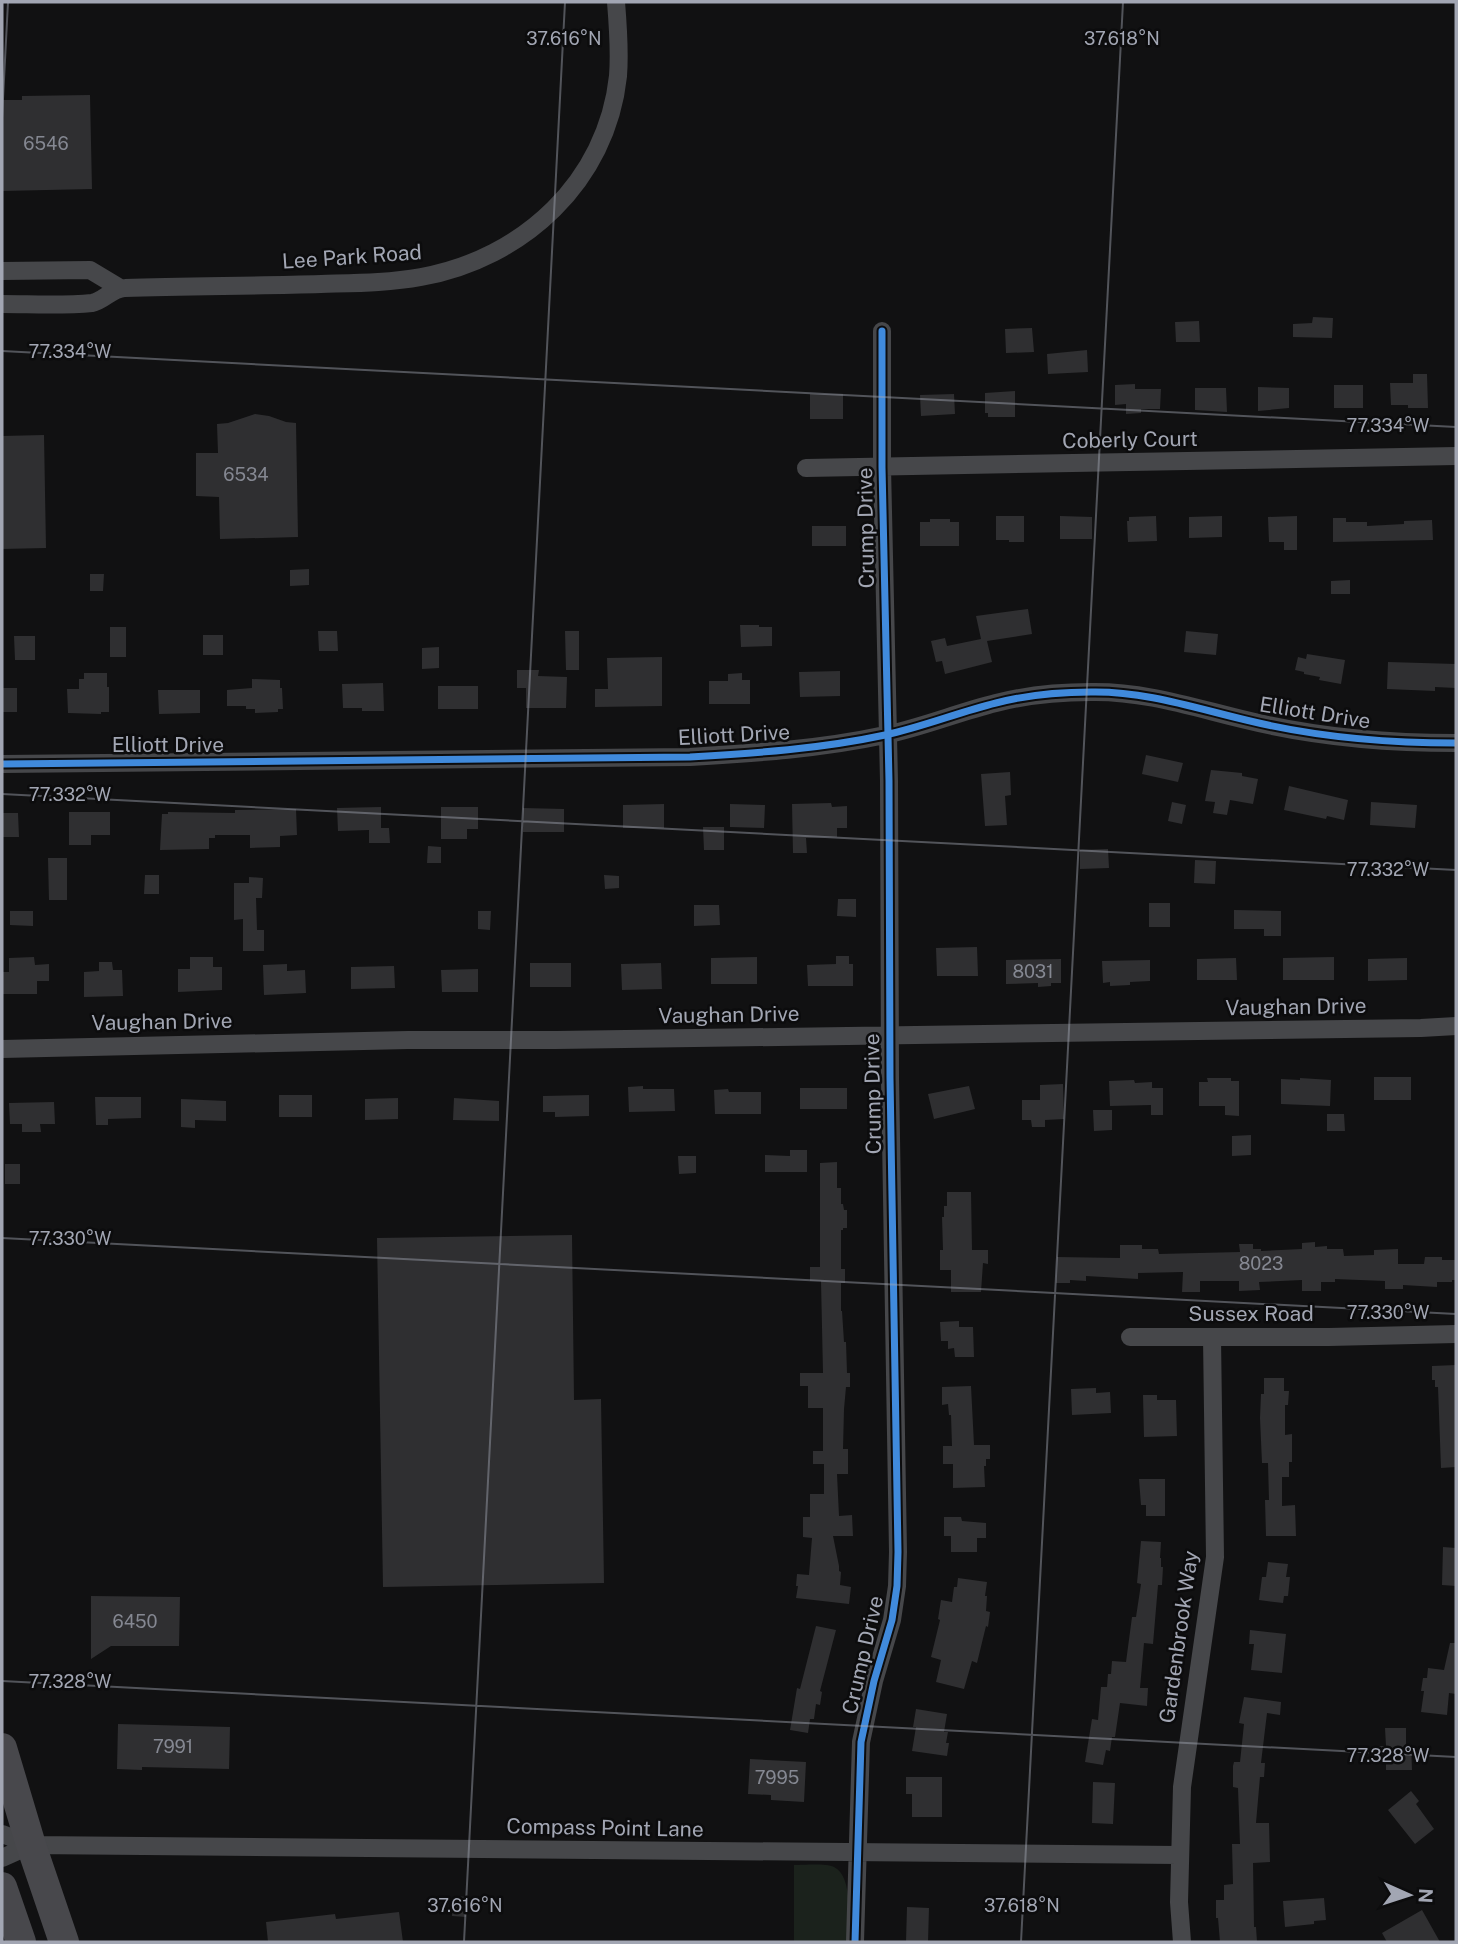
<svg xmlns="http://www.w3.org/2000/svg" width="1458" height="1944" font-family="'Public Sans',sans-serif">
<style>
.green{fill:#1b221c}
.building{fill:#2f2f31}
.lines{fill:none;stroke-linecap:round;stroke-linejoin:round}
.minor{stroke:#46474a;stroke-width:18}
.trunk{stroke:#48484c;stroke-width:30}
.cycleway-casing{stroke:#0c0c0d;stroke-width:11}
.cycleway{stroke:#408adc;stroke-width:7}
.ticks{fill:none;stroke:#a2a6b3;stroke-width:2;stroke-opacity:0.45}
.labels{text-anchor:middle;stroke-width:5;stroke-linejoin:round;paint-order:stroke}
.number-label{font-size:18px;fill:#858892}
.street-label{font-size:21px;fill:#a2a6b3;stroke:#0c0c0d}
.ticks-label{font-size:18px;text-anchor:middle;fill:#a2a6b3;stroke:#0c0c0d;stroke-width:5;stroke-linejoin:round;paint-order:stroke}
</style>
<rect width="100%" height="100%" fill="#111112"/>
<path class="green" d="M794,1865C804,1865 826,1863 834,1867C854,1877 848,1923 848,1942H794Z"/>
<path class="building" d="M90,95L92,189L2,191V100H22V96Z
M1313,317L1333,318L1332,338L1293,337V324L1312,323Z
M1199,321L1200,342H1176L1175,322Z
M1032,328L1034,352L1006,353L1005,329Z
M1087,350L1088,372L1048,374L1047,354Z
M1413,374H1427L1428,408H1408V405H1391L1390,383H1413Z
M1135,384V389H1161L1160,409H1141V413L1126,414V404L1115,405V385Z
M1334,385H1363V408H1334Z
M1258,387L1289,388V408L1258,411Z
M1195,388H1226L1227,412L1195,410Z
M1015,391V417H988V413H985V393Z
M810,394H843V419H810Z
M954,394L955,414L921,416L920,395Z
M255,414L269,416L286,422L296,423L298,537L220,539L219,497L196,496V453H218L217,424L228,423Z
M44,435L46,548L2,549V436Z
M996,516H1024V542H1009V540H996Z
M1060,516L1092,517V539H1060Z
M1156,516L1157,541L1128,542L1127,521H1129V517Z
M1222,516V537L1189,538V517Z
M1297,516V550H1284V542H1269L1268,517Z
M1333,518H1346V522H1367V526L1404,524V521L1432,520L1433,540L1333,542Z
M930,519H950V522H959V546H920V522H930Z
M812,526H846V546H812Z
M309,569V585L290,586V570Z
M90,574H104L103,591H90Z
M1350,580V594H1331V581Z
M1028,609L1032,634L987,641L992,662L945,674L942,661L936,662L931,641L945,638L947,646L981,639L976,616Z
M740,625H759V627H772V646L741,647Z
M110,627H126V657H110Z
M318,631H337L338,651H319Z
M565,631H579V670H566Z
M1186,631L1218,634L1216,655L1184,652Z
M203,635H223V655H203Z
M14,636H35V660H15Z
M439,647V668L422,669V648Z
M1307,654L1345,660L1341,684L1319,680L1320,677L1304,674V672L1295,670L1298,657L1306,659Z
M662,657V706L595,707V689H608L607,658Z
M1388,662L1456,664V688L1435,687V691L1387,689Z
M517,670H539L538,676L567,677L566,708H526V688H517Z
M840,671V696L800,697L799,672Z
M84,673H107V687H109V712H101V714L68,713L67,689H79V679H84Z
M742,673V680H750V704H709V681H728V674Z
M252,679L280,680V688H282L283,709H278V712L255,713V709H246V706H227V690L252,688Z
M383,683L384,711H362V708H343L342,684Z
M438,686H478V709H438Z
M2,688H17V712H2Z
M158,690H200V713L159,714Z
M1146,755L1183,763L1178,782L1142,774Z
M1211,770L1242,773V776L1258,779L1253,804L1230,800L1227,815L1213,813L1215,802L1205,801Z
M1010,772L1011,795L1005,796L1007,825L985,826L981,774Z
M1289,786L1348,800L1344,820L1327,816L1326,819L1284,810Z
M1172,802L1186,805L1182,824L1168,821Z
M1371,802L1417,805L1415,828L1370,825Z
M831,803L832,807L847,806V828H837V837L806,838L807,853H793L792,804Z
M664,804V828H623V805Z
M730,804L765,805L764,828L730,827Z
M381,807V828H389L390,843H369V830L338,831L337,808Z
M441,807H478V829H467V839H441Z
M523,808L564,809V832H523Z
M296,809L297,835L280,836V847L250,848V835H215V838H209V849L160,850L162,814H168V812L235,813V810Z
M69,812H110V835H91V845H69Z
M2,813H18L19,837H2Z
M703,827H724V850H704Z
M428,846L441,847V863H427Z
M1108,849L1109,868L1080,869V850Z
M48,858H67V900H49Z
M1195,860L1216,861L1215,884L1194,883Z
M145,875H159V894H144Z
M604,875L619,876V888L605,889Z
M249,877L263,878L262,898H256L257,930H264V951H243V919L234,920V883H249Z
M838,899H856V917L837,916Z
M1149,903H1170V927H1149Z
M694,905H719L720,925L694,926Z
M1234,910L1281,911V936H1264V929H1234Z
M10,911H33V926L10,925Z
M478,911H491L490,930L478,929Z
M977,947L978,976H937L936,948Z
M836,956H849V964H853V986H808L807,965L836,964Z
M34,957L35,965L49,964V981H37V994H2V972H9V958Z
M190,957H213V967H222V990L178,992V969H190Z
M757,957V984H711V958Z
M1334,957V980H1283V958Z
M1236,958L1237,980H1197V959Z
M1407,958V980L1368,981V959Z
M1061,959V983H1051V986L1038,987V983L1006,984V960Z
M1150,960V981L1130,982V985L1110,986V982L1103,983L1102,961Z
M99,962H112L113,970H122L123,996L84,997V972L99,971Z
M530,963H571V987H530Z
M661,963L662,989L622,990L621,964Z
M287,964V971L305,970L306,993L264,995L263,965Z
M394,966L395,988L351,989V967Z
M478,969V992H442L441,970Z
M1374,1077H1411V1100H1374Z
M1207,1078H1231V1081H1239V1116L1225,1115V1106H1199V1082H1208Z
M1300,1078L1331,1080L1330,1106L1281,1104V1079L1300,1080Z
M1134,1080L1135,1083L1152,1082V1088H1163V1115H1151V1105L1110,1106L1109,1081Z
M1063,1084L1064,1119L1045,1120V1127H1032L1031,1120H1022V1100H1040V1085Z
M643,1086V1089H674L675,1111L629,1112L628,1087Z
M969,1086L975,1109L934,1119L928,1094Z
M800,1088H847V1109H800Z
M728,1089L729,1092H761V1114H715L714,1090Z
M279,1095H312V1117H279Z
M589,1095V1116L555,1117V1112H543V1096Z
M95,1097H141V1118L108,1119V1125H96Z
M398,1098V1119L365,1120V1099Z
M454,1098L499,1101V1121L453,1120Z
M181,1099L226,1101V1121L195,1120V1128L181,1127Z
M54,1102L55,1124H40L41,1132H22V1124H10L9,1103Z
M1093,1110H1112V1130L1094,1131Z
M1327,1114H1344L1345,1131H1327Z
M1251,1135V1155L1232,1156V1136Z
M790,1150H807V1172H765V1155L790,1156Z
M678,1156H696V1173L679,1174Z
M837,1162V1188H841V1204H843L844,1210H847V1228H843V1230H841V1269H845V1283H841V1311H842L844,1342H846L847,1373H850V1387H846L844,1409L843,1449H848V1474H837L839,1516L852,1515L853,1536H833L839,1566V1571L841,1572L840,1585L851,1587L849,1604L796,1598L798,1586H796L797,1574L809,1575L812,1538L803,1537V1517H810V1494H824V1464H813V1451H823V1408H808V1386H800V1373H823L821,1281H810V1267H820V1163Z
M5,1164H20V1184H5Z
M947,1192H971L972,1250H988V1264L983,1263L981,1292H951V1270H940V1250H943L942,1217H944V1206H947Z
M572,1235L574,1400L601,1399L604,1583L383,1587L377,1238Z
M1315,1242V1247L1327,1246V1249H1343L1344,1256L1374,1255V1250L1398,1249V1264H1424L1425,1257H1442V1260H1456V1280H1452V1282H1437V1287L1403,1285V1289H1385V1281L1335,1279V1282H1321V1291H1302V1280L1259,1282L1260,1290L1239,1291V1281H1200V1292H1182L1183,1272L1138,1273V1279L1086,1276V1281L1070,1280V1283H1056L1057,1257L1120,1258V1245H1142V1249H1158L1159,1254L1240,1252L1239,1244H1253V1249H1261V1251L1302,1249V1243Z
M959,1321V1327H973L974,1357H955L954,1348L948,1349V1341H941L940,1322Z
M1456,1365V1467L1441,1468L1438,1387H1435V1380H1432V1366Z
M1264,1378H1284V1391H1289L1288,1405H1285V1435L1292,1434V1462H1289V1477H1282V1506L1295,1505L1296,1536H1266L1265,1500H1269L1268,1463H1262L1260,1418L1261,1394H1264Z
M971,1386L974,1445H990V1459H986V1466H984L985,1487L953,1488V1464H943V1446H952L951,1415H949L948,1404L942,1405V1387Z
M1096,1388V1393L1110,1392L1111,1413L1072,1415L1071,1389Z
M1143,1395H1157V1400H1176L1177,1436L1144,1437Z
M1139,1479H1165V1516H1146V1505H1141Z
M944,1517H961L962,1521L986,1523V1538H977V1552H951V1536H944Z
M1141,1541L1161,1542L1160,1558H1161V1567H1163L1162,1585H1158L1153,1644L1144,1643L1140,1688H1148L1147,1706L1120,1703L1115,1737H1112L1110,1751L1106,1750L1103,1765L1085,1762L1092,1719L1098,1720L1101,1687H1107L1108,1674H1111L1112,1661L1126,1662L1132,1617H1136L1141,1584L1137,1583Z
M1443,1547L1456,1548V1586L1442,1585Z
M1268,1562L1288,1564L1286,1577H1290L1288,1596H1284L1283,1603L1259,1600L1262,1577H1266Z
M958,1578L987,1582L985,1596H987L986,1611L990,1612L988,1627L986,1626L977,1663L972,1661L964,1689L936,1682L941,1660L931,1657L940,1620L938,1619L941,1600L952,1602L954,1587H957Z
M91,1596L180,1597L179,1646H111L91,1659Z
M816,1626L836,1630L820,1691L822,1692L820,1705L816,1704L814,1719H810L808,1733L790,1730L797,1688L800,1689Z
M1250,1630L1286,1634L1282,1673L1251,1670L1254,1644H1249Z
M1450,1643H1456V1694L1449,1693L1447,1715L1421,1712L1424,1691H1421L1423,1678H1427L1428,1668L1444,1670Z
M1244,1697L1281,1702L1280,1715L1267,1713L1261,1763H1265L1264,1777H1260L1256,1823H1269L1270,1862L1253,1863L1254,1927H1256L1257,1942H1220L1218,1918H1216V1900H1224V1885L1233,1884L1232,1844H1240L1238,1788L1233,1787V1766L1234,1762H1240L1244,1724L1239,1723Z
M916,1709L947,1714L944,1732H948L946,1743H949L947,1756L912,1751L916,1727H913Z
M118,1724L230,1727L229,1769L142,1767V1770L117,1769Z
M1385,1728H1406V1745L1411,1744L1412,1770H1386V1760H1376L1375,1746H1386Z
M750,1759L806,1762L804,1802L771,1800V1795L748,1794Z
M906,1777H942V1817H912V1794H906Z
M1093,1782L1115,1783L1113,1824L1092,1823Z
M1411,1791L1419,1801L1416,1804L1434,1829L1415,1844L1388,1810Z
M454,1896L467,1897L466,1917L452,1916Z
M1324,1898L1326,1920L1314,1921V1924L1285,1927L1283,1901Z
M907,1907L929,1908L928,1942H906Z
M1422,1910L1440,1942H1387L1382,1933Z
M399,1912L403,1942H268L266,1922L335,1914L336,1919Z"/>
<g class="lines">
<path class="minor" d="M2,271L90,270L120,288
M2,304C31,304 62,306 92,303C104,301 112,288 125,288C190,286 255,286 321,284C354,283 388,283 421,277C523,259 607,181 618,76C620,51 618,26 616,2
M806,468L1456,456
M2,764L690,757C756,753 820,749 885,735C923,727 959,712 996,703C1027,695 1059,692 1091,692C1145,691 1195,708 1246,720C1315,737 1386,743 1456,743
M2,1049L408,1040H556L1421,1028L1456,1026
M1130,1337H1329L1456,1334
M2,1834L31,1845L1178,1855
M2,1858L31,1845
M855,1942L861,1742L874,1681L892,1620L897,1586L898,1552L890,1078L889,781L882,467V331
M1182,1942L1179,1902L1182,1787L1215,1557L1212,1337"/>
<path class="trunk" d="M2,1748L31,1845L64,1942
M2,1887L21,1942"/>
<defs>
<path id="cycleway" d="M2,764L690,757C756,753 820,749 885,735C923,727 959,712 996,703C1027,695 1059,692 1091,692C1145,691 1195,708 1246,720C1315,737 1386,743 1456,743
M855,1942L861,1742L874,1681L892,1620L897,1586L898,1552L890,1078L889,781L882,467V331"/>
</defs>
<use href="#cycleway" class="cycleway-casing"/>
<use href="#cycleway" class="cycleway"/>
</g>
<path class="ticks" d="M2,118L8,2M2,351L1456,427M2,794L1456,870M2,1238L1456,1314M2,1681L1456,1757M464,1942L565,2M1021,1942L1123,2"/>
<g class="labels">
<g class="number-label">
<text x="46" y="150">6546</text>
<text x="246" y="481">6534</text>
<text x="1033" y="978">8031</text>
<text x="1261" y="1270">8023</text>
<text x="135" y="1628">6450</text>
<text x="173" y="1753">7991</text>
<text x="777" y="1784">7995</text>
</g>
<g class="street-label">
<text transform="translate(352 257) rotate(-4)" y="7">Lee Park Road</text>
<text transform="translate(1130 440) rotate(-1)" y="7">Coberly Court</text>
<text transform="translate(866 528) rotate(-91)" y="7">Crump Drive</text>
<text transform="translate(1315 713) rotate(9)" y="7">Elliott Drive</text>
<text transform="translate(734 735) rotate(-3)" y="7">Elliott Drive</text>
<text x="168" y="752">Elliott Drive</text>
<text transform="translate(1296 1007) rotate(-1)" y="7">Vaughan Drive</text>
<text transform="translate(729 1015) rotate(-1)" y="7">Vaughan Drive</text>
<text transform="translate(162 1022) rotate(-1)" y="7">Vaughan Drive</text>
<text transform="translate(873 1094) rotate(-91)" y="7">Crump Drive</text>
<text x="1251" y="1321">Sussex Road</text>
<text transform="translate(1179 1637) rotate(-82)" y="7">Gardenbrook Way</text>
<text transform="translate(863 1655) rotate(-77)" y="7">Crump Drive</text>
<text transform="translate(605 1828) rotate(1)" y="7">Compass Point Lane</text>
</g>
</g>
<g class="ticks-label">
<text x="564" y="45">37.616°N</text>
<text x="1122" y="45">37.618°N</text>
<text x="70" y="358">77.334°W</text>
<text x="1388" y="432">77.334°W</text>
<text x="70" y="801">77.332°W</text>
<text x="1388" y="876">77.332°W</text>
<text x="70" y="1245">77.330°W</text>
<text x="1388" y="1319">77.330°W</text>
<text x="70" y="1688">77.328°W</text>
<text x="1388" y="1762">77.328°W</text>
<text x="465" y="1912">37.616°N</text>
<text x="1022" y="1912">37.618°N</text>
</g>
<rect width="1458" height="1944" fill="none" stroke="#a2a6b3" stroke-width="7"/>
<g transform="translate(1409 1895) rotate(93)" stroke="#0c0c0d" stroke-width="5" paint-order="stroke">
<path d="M0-5L12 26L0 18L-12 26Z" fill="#a2a6b3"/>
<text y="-10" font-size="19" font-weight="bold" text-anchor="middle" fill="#a2a6b3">N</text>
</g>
</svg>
